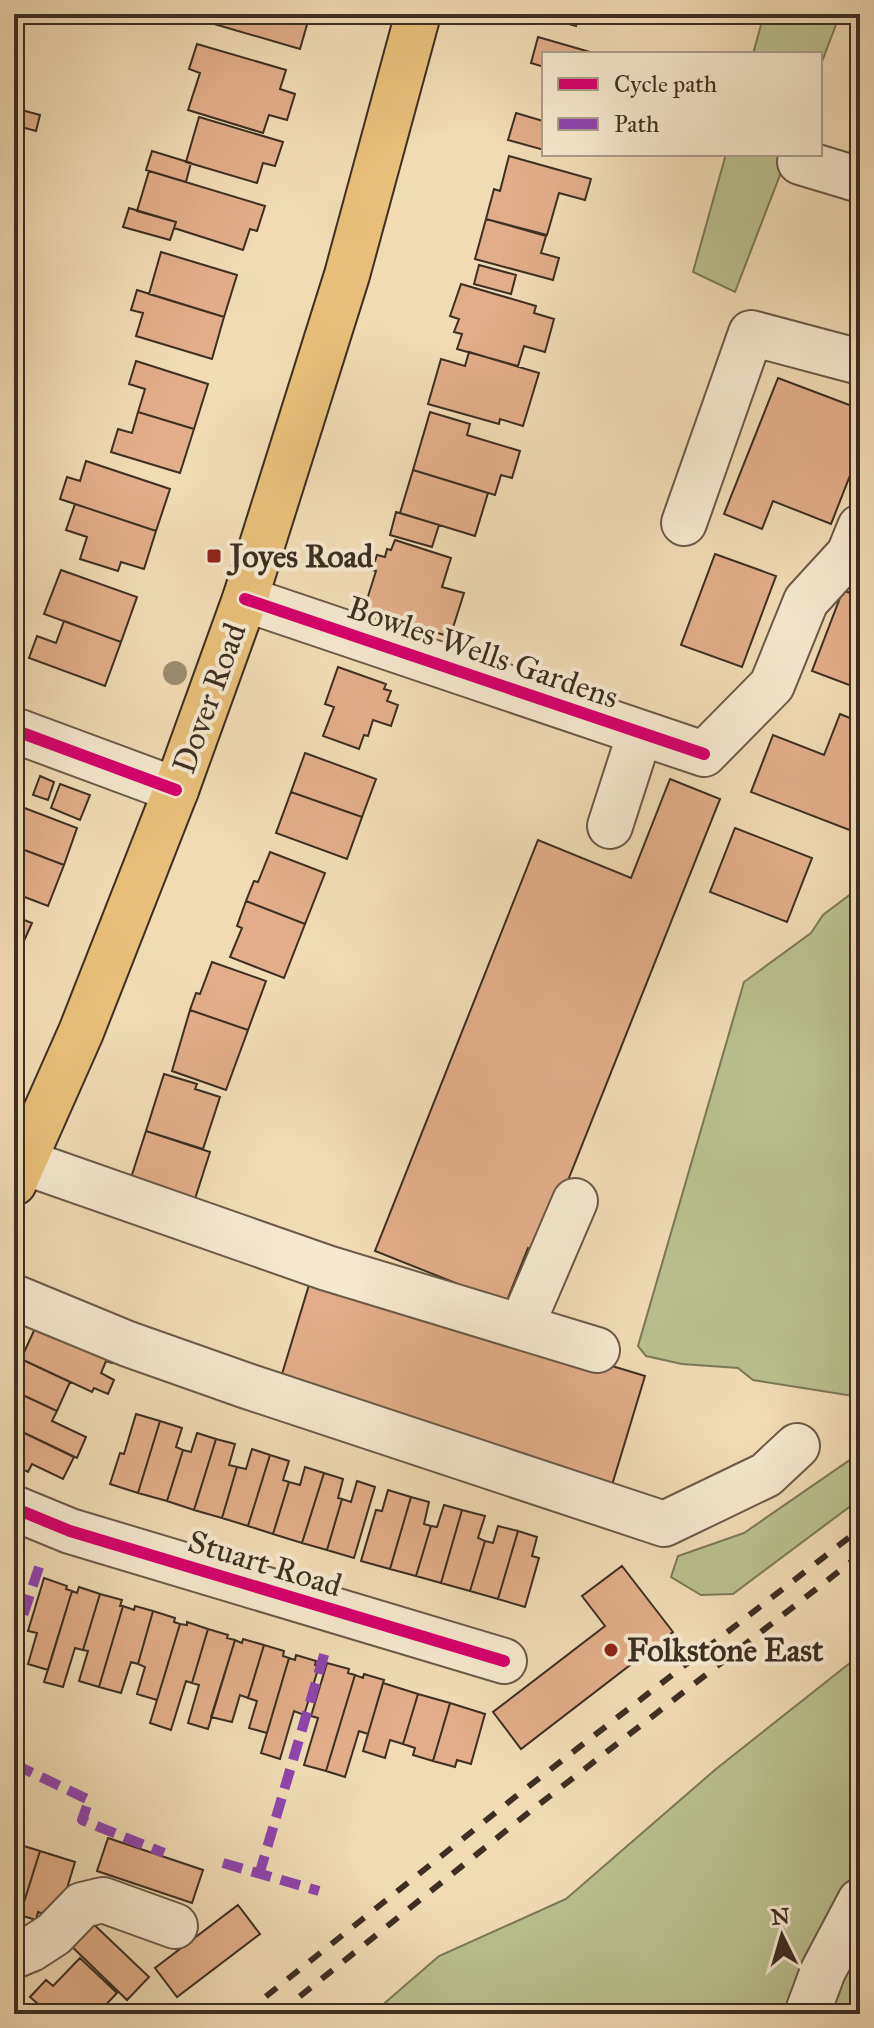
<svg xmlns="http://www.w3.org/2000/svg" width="874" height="2028" font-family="'IM FELL Great Primer',serif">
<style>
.green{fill:#b9c08d;stroke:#7b7857;stroke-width:2}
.building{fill:#e2ad88;stroke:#3d2f21;stroke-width:2}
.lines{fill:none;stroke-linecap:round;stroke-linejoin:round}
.minor-casing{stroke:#6a5a46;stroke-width:48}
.major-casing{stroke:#3d2f21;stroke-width:48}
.minor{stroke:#f5e8ce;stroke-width:44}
.major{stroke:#e8be7a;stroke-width:44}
.rail{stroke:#3d2f21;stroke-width:6;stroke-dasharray:14 14;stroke-linecap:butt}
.quiet{stroke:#8e44ad;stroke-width:10;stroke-dasharray:20 10;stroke-linecap:butt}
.cycleway-casing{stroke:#f5e8ce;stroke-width:17}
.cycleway{stroke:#d6006c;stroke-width:12}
.tree{fill:#9b8c6f}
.poi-dot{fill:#8f2418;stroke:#f5e8ce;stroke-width:3}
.labels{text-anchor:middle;stroke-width:8;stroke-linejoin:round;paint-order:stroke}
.poi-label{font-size:32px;font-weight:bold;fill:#3d2f21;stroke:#f5e8ce;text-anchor:start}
.street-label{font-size:32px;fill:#3d2f21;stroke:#f5e8ce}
</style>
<rect width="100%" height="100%" fill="#f0dbb3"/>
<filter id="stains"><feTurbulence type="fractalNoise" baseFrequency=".0025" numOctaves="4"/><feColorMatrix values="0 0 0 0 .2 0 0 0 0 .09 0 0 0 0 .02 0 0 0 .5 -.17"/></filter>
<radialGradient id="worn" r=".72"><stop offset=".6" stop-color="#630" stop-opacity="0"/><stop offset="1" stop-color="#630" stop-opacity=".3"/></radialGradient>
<path class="green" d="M764,14H840L820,67V54H753Z
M726,154H788L735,292L693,272Z
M860,887V1397L753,1380L738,1368L682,1364L646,1356L638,1346L744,982L811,933L823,915Z
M860,1453V1499L733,1594L701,1595L671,1577L678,1556L744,1533Z
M860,1655V2014H372L439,1956L566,1899L716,1769Z"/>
<path class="building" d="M206,14H310L300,49L204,21Z
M541,14H579L576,26L540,16Z
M538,37L597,54H544V67L531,63Z
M197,44L286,70L280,89L295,94L287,120L269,115L263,133L188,110L200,73L189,69Z
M14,108L40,115L36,131L14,125Z
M516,113L543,121L544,117V150L508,140Z
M199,117L283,142L275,166L263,163L257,183L186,162Z
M152,151L191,163L186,182L146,170Z
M509,156L591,179L585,200L559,193L547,235L486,219L494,189L500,191Z
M149,171L265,206L257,231L250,229L243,250L174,228L176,222L137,211Z
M129,208L176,222L170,240L123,227Z
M486,219L546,236L541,253L559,258L553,280L475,259Z
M161,252L237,275L224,317L149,294Z
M479,265L516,275L511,294L474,284Z
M461,284L536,306L534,313L554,319L545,352L524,346L518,366L457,349L462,334L454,332L459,319L450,316Z
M137,290L224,317L212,359L136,336L143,313L131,310Z
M469,352L539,373L523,426L500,419L499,424L428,404L441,359L465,366Z
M136,361L208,384L194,429L138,412L145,389L129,384Z
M778,378L860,409V450L831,524L773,501L762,529L724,514Z
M138,412L194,429L180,473L111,452L118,429L132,433Z
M430,412L470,424L467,435L520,451L512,478L501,475L495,495L413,470Z
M86,461L170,489L156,531L60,499L67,477L80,481Z
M413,470L488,493L475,536L400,513Z
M75,504L156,531L144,569L121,562L118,571L80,559L87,537L66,530Z
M396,512L439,525L432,547L390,535Z
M395,540L451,558L442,587L464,593L450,637L364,609L376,571L372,570L377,555L385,557L387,549L391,550Z
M715,554L776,576L742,667L681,645Z
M61,570L137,597L121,642L44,614Z
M843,590L860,597V689L812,671Z
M64,621L121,642L105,686L29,658L37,636L56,643Z
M338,667L386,684L384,689L391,691L387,701L398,705L391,726L373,720L368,736L364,735L359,749L323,736L334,707L325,704Z
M840,714L860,722V834L751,792L773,735L824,755Z
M305,753L376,779L362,817L291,792Z
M40,776L54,782L48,800L33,795Z
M670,779L720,799L539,1253L528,1248L506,1303L375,1251L538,840L631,878Z
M60,784L90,795L80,820L51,808Z
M291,792L362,817L347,859L276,833Z
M14,804L77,828L64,865L14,846Z
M735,828L812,858L787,922L710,892Z
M14,846L64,865L48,906L14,893Z
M270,852L325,873L305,924L246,901L254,881L258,882Z
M246,901L305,924L284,978L230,957L242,928L237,926Z
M14,916L32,923L14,963Z
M212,962L266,981L248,1030L190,1010L196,993L200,994Z
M190,1010L248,1030L226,1090L172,1071Z
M164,1074L197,1084L195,1089L220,1097L203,1149L146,1131Z
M146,1131L210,1152L193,1205L129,1184Z
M312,1275L645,1376L612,1485L279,1384Z
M37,1324L118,1351L112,1363L106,1361L101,1373L114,1380L108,1394L94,1388L92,1392L21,1359Z
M21,1359L70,1382L57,1411L14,1391V1374Z
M14,1391L57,1411L52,1421L86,1437L77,1458L14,1428Z
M136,1414L160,1421L138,1493L110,1484L120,1453L124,1454Z
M160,1421L182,1428L176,1447L183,1450L167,1501L138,1493Z
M14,1428L74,1457L63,1479L32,1464L28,1472L14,1465Z
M197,1433L216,1439L194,1510L167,1501L183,1450L191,1452Z
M216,1439L235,1444L229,1465L237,1467L222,1518L194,1510Z
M252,1449L270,1455L248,1526L222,1518L237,1467L246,1469Z
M270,1455L289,1461L283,1480L289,1482L273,1534L248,1526Z
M305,1467L324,1473L302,1543L273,1534L289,1482L300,1485Z
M324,1473L343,1479L338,1498L342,1499L327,1550L302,1543Z
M357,1481L375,1487L354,1558L327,1550L342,1499L351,1502Z
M388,1490L411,1497L390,1569L361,1561L376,1510L382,1511Z
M411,1497L429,1502L424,1524L431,1526L416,1576L390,1569Z
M444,1505L462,1510L441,1583L416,1576L431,1526L437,1527Z
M462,1510L485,1516L478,1538L485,1541L470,1591L441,1583Z
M498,1526L518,1531L498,1599L470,1591L485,1541L493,1543Z
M518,1531L537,1537L532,1556L539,1558L525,1607L498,1599Z
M622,1566L673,1632L521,1749L493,1712L605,1626L582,1596Z
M44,1578L67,1586L66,1589L72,1591L48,1670L28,1664L37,1633L28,1631Z
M79,1587L100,1594L83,1650L75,1648L63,1687L44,1682L72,1591L77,1593Z
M100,1594L122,1600L120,1606H123L99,1687L79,1681L88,1651L83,1650Z
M123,1606L134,1610L135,1606L153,1611L138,1664L131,1662L121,1693L99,1687Z
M153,1611L175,1618L174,1622L180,1624L157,1700L137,1694L145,1667L138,1664Z
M187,1622L208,1629L192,1683L186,1681L171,1730L150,1723L180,1624L187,1625Z
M208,1629L228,1635L227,1638L235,1640L208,1729L188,1723L199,1685L192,1683Z
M243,1639L264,1645L248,1698L240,1695L232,1722L211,1717L235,1640L242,1643Z
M264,1645L284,1651L283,1656L289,1658L267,1733L249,1728L257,1701L248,1698Z
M296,1655L316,1661L315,1665L319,1666L304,1715L294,1711L280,1759L261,1753L289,1658L295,1660Z
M327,1663L349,1669L348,1673L355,1675L326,1771L304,1765L318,1718L311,1716Z
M364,1674L384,1680L368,1734L359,1731L345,1777L326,1771L355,1675L363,1678Z
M383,1683L418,1694L403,1744L390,1740L385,1758L363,1751Z
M418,1694L450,1703L433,1761L413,1755L415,1748L403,1744Z
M450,1703L485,1714L471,1764L457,1760L455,1767L433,1761Z
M108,1838L203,1870L192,1903L97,1871Z
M14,1843L40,1851L20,1915L14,1913Z
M40,1851L75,1862L58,1918L38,1912L36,1920L20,1915Z
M238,1905L260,1934L177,1997L155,1968Z
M86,1917L149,1977L127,2000L64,1939Z
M80,1958L117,1993L97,2014H26L37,2003L30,1997L46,1980L53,1986Z"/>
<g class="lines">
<defs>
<path id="minor" d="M800,162L860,180
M684,523L751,333L860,362
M245,599L704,754L772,685L806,601L849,554L860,527
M14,730L176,790
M610,826L640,733
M24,1162L327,1268L597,1350
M14,1297L128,1344L247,1386L664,1524L766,1475L797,1446
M521,1327L575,1201
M14,1508L70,1531L504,1661
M14,1956L31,1949L54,1934L82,1905L103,1900L175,1926
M807,2014L823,1971L860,1901"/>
<path id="major" d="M14,1183L81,1032L176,790L245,599L347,275L418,14"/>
</defs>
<use href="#minor" class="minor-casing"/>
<use href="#major" class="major-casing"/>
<use href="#minor" class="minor"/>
<use href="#major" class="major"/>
<path class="rail" d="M244,2014L515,1797L860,1529
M278,2014L528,1813L860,1555"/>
<path class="quiet" d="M14,1643L42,1558
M14,1764L89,1800L82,1820L164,1853
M223,1863L319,1891
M259,1875L327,1645"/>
<defs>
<path id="cycleway" d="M245,599L704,754
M14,730L176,790
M14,1508L70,1531L504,1661"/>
</defs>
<use href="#cycleway" class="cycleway-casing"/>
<use href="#cycleway" class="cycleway"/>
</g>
<circle class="tree" cx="175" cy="673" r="12"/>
<g class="poi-dot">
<rect x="206" y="548" width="16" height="16" rx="4"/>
<circle cx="611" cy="1650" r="8"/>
</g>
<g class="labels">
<g class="poi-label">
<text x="230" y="567">Joyes Road</text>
<text x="627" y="1661">Folkstone East</text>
</g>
<g class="street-label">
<text transform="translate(483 652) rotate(19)" y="11">Bowles Wells Gardens</text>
<text transform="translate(209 698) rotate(-70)" y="11">Dover Road</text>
<text transform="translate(265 1563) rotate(17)" y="11">Stuart Road</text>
</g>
</g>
<rect width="874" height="2028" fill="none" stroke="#f0dbb3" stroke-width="48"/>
<rect x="16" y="16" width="842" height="1996" fill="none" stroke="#3d2f21" stroke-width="4"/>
<rect x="24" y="24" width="826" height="1980" fill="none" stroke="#3d2f21" stroke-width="2"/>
<rect x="542" y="52" width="280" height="104" fill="#f5e8ce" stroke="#ab9e89" stroke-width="2"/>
<rect x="558" y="78" width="40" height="12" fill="#d6006c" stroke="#ab9e89" stroke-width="2"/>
<text x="614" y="92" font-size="24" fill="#3d2f21">Cycle path</text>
<rect x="558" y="118" width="40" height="12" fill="#8e44ad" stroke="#ab9e89" stroke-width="2"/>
<text x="614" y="132" font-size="24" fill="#3d2f21">Path</text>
<g transform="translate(782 1936) rotate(355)" stroke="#f5e8ce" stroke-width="6" paint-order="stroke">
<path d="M0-6L14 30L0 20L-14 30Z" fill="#3d2f21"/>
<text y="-12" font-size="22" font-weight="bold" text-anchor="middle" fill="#3d2f21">N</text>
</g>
<rect width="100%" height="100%" filter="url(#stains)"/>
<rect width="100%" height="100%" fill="url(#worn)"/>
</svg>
